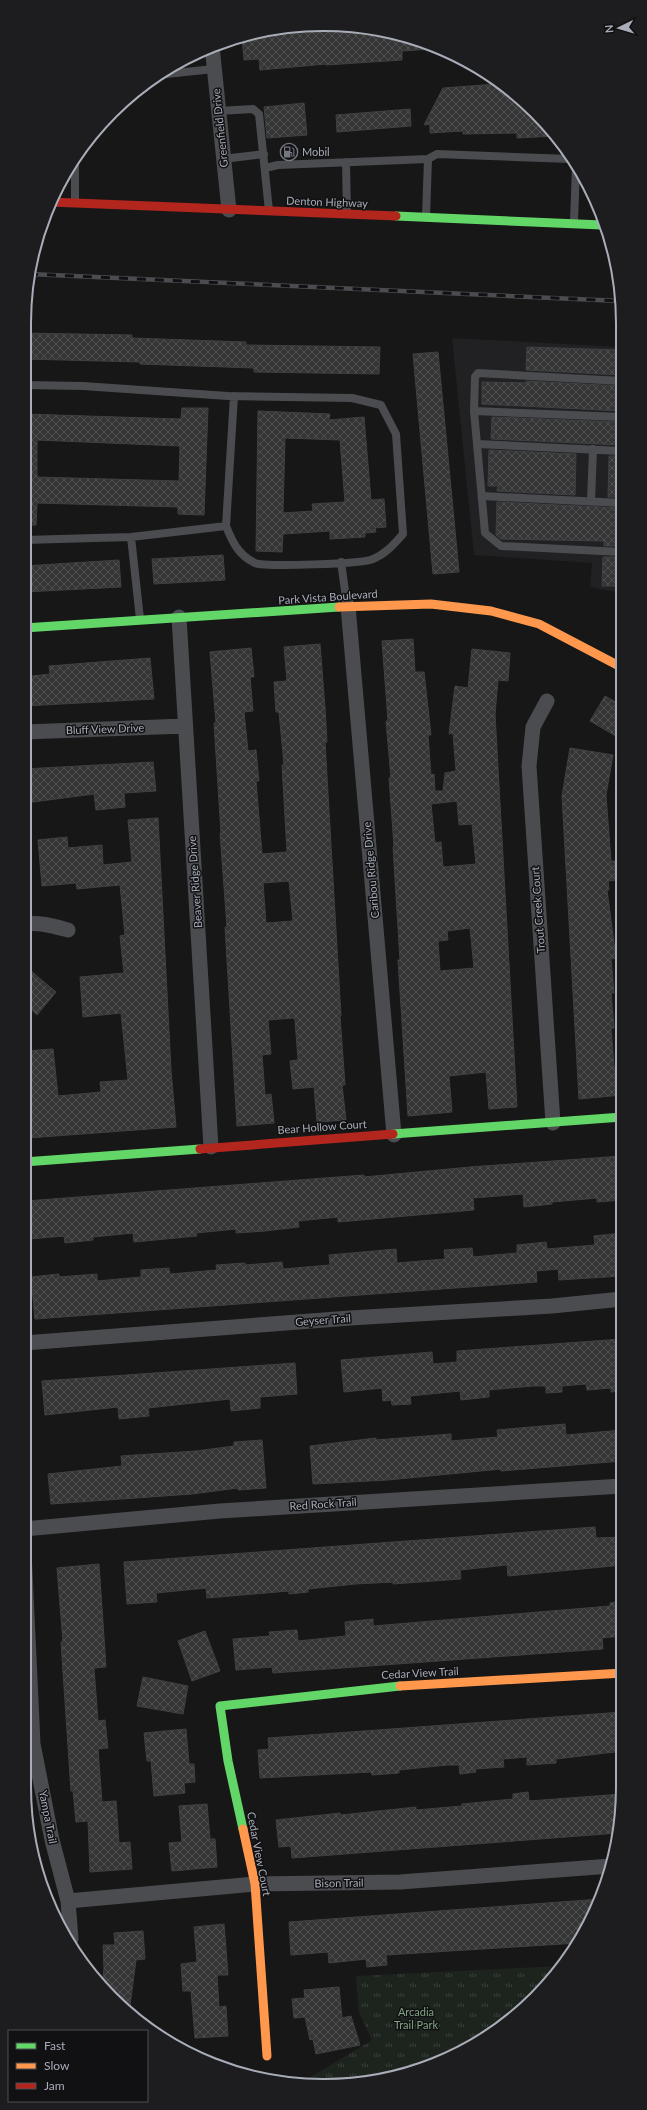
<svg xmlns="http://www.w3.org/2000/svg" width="647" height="2110" font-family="Lato,sans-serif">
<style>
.built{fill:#212123}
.park{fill:url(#park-tufts)}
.building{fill:url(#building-cross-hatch);stroke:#3f4043;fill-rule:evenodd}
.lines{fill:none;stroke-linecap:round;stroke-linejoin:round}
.lane{stroke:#4b4c50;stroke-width:8}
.street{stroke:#4b4c50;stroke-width:15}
.fast{stroke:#63d668;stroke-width:9}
.slow{stroke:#ff974d;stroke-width:9}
.jam{stroke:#b3261e;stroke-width:9}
.rail-casing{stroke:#4b4c4f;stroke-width:4.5}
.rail{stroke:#111113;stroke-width:3;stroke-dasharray:9;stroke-linecap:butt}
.labels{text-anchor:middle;stroke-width:3;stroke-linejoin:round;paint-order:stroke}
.street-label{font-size:11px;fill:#a8adb8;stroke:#111113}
.poi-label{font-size:11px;fill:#a8adb8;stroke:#111113;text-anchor:start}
.park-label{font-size:11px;fill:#7fa381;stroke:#111113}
.rim{fill:none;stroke:#a8adb8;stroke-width:2}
</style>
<defs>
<pattern id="park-tufts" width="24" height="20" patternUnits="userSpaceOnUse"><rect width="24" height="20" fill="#1d241e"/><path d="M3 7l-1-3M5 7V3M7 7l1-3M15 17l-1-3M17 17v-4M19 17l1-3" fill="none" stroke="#3b413d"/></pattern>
<pattern id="building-cross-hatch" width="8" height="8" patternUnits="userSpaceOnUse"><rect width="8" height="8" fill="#353536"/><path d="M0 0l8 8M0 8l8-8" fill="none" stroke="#4f5051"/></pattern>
</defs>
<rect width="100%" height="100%" fill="#171717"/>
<path class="built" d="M452,338L621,347V593L590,587L592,563L474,555Z"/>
<path class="park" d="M562,1966L535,1998L490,2035L401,2076L343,2085L292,2084L304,2081L372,2040L359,2012L356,1976Z"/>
<path class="building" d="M322,24L382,30L432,49L402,51V60L326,65V64L260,70L259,59L244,60L242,37L260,31Z
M497,84L549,126L555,136L517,138V133L463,134V131L430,133V124L424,125L443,88Z
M304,103L307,135L267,138L264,107Z
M410,109L411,126L337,132L336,115Z
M24,333L132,335V338L246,342V345L380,347L379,374L254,372V368L140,364V362L24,359Z
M527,347L621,350V375L526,370Z
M438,352L459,572L433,574L413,354Z
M526,381L621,386V411L482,404V382L526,383Z
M182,408H208L204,515L178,514V507L37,503L36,525H24V414L181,419ZM37,440L180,446L179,481L37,477Z
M258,411L330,414L329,420L364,417L371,500L384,499L386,527L375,528L376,532L365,533V537L330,539V531L283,534L282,552L256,551ZM285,438L340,440L345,502L312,504L313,511L283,513Z
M492,417L621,422V445L491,439Z
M489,450L576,454L575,495L497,491L498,486H488Z
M609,456H621V497H608Z
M497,502L621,508V546H604V541L501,539L496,535Z
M223,555L225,580L154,584L152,559Z
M603,557H621V586H602Z
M119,560L121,587L24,592V566Z
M413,639L415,672H424L431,735H428L431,775L434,774L435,791H443L445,773L456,771L453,733L449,734L455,686L468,688L472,649L510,653L508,681L498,680L495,714L517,1107L489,1109L486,1072L449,1076L452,1112L408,1116L398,960H400L393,847L394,846L389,778H391L386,721H388L382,641ZM457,801L459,825L472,824L476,864L443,867L441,842L435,843L431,804ZM470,928L474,968L440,971L438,941L448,940L447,931Z
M320,644L325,708L327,742H325L341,1016H340L345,1085H342L346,1120L317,1122L314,1087L293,1089L290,1061L298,1060L295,1020L293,1018L268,1020L271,1054L262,1055L265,1095L271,1094L274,1123L237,1126L225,927H227L220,833H221L214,723H216L210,652L251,648L254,677H250L253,711L244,712L248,751L256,750L259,781H256L262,854L287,852L282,765H284L279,712H276L274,682L287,681L284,647ZM289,881L293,921L266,923L263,883Z
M150,658L154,699L24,706V677L50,674L49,666Z
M605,696L621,705V739L590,721Z
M570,748L613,755L606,795L611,861H616L617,880L608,881L609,890H607L616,958L611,959L614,993H611L614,1028H611L614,1067L621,1066L622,1095L579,1099L562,796Z
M153,762L156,791L124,793L125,807L96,810L94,794L25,803L24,769Z
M158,818L171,1070L176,1127L28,1138L24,1087L25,1051L53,1049L58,1096L101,1092L100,1082L128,1080L121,1013L83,1017L80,977L124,973L120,936L125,935L120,885L77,889L76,883L42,886L38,840L67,837L68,848L102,845L103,865L132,862L128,820Z
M24,965L56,992L37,1015L24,1003Z
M622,1156V1200L597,1202V1198L552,1202V1204L524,1207L523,1194L473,1198L474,1210L338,1222V1217L298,1221L299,1227L265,1231L236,1233V1229L196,1233L197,1236L134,1242L133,1233L93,1237V1240L65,1243L64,1236L30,1239L26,1201L364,1175V1177L470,1167Z
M622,1233V1276L559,1280L558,1269L536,1271L537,1282L35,1319L31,1277L59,1274V1277L97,1274V1281L141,1277V1270L169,1268L170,1274L217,1270L216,1265L245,1263L246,1265L282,1262L283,1269L330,1265L329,1255L396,1249L397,1263L445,1259L444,1250L472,1248L473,1257L517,1253V1245L546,1242L547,1249L595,1245L594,1236Z
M622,1339V1391L611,1392V1388L587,1390L586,1384L562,1386V1392L546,1393V1386H533L489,1390V1397L461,1400L460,1391L410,1396L411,1404L392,1405L391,1400L383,1401L382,1388L344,1392L341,1360L432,1352L433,1364L457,1362V1351Z
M295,1363L297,1394L260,1397V1408L231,1411L230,1399L148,1408L149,1416L119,1419L118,1407L45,1415L42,1381Z
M565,1424L566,1435L622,1430V1461L501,1471V1469L388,1480L313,1484L310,1446L376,1438V1440L451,1434V1441L498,1437L497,1430Z
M262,1440L266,1488L238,1490V1488L192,1494L51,1504L48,1474L122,1466L121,1456L196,1451L234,1446V1442Z
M595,1527L596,1538L623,1537V1565L508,1576L507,1565L460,1570L461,1579L393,1584V1582L355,1584L308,1589V1592L289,1594V1591L207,1598L206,1588L156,1593L157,1602L127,1604L124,1562Z
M99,1564L106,1667L94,1668L98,1721L105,1720L108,1748L98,1749L102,1802L116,1801L119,1843L130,1842L132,1869L90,1872L88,1821L76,1822L73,1791H71L61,1642H63L57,1568Z
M623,1601V1636L602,1638L603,1649L273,1673L272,1667L236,1670L233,1639L270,1636L269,1632L297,1630L298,1641L346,1636L345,1622L373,1619V1626L610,1606V1603Z
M205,1631L220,1671L192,1681L178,1641Z
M143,1677L188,1686L183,1714L137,1706Z
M623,1712V1751L556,1759V1763L527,1765V1757L503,1759L504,1767L475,1769L476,1772L460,1774L459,1765H447L399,1770V1773L372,1775L371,1772L260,1778L258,1750L269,1749L268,1738Z
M186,1729L189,1764H194L195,1782L184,1783L185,1793L154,1796L151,1761H147L144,1733Z
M528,1792L529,1801L622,1794L618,1833L292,1858L291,1846L279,1847L276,1820L340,1813L341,1815L416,1807V1810L462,1806V1804L513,1799V1794Z
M207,1804L210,1839H215L217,1867L172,1871L169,1843L182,1842L179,1806Z
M601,1899L578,1943L386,1955L387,1965L367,1967L366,1959L329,1963L328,1952L291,1955L289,1922Z
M224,1924L228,1975H217L219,2007L226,2006L228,2036L195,2038L191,1991H183L181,1964L197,1962L194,1927Z
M143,1931L145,1959L136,1960L129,2013L102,1987L104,1968L103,1945H115L114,1933Z
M339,1987L342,2018L351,2016L360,2045L316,2054L313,2039L310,2040L305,2017L294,2018L292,1999L305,1998L304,1990Z"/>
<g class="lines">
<path class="lane" d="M177,64L178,73
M156,75L214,69
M218,111L253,109L259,114L269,211
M75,157V202
M223,159L264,154
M346,162L347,214
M265,168L278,165L428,159
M426,217L428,159L437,154L570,159L573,163
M574,222L576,167
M621,381L478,373L475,377L474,411L485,533L501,546L621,552
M24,385L83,386L228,396L352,398L381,405L396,434L403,534C394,544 386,554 373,559C364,564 264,567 255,563C238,555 232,541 226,526L131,537L24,540
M474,411L621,417
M477,444L621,451
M482,496L621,503
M591,501L593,449
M226,526L234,396
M131,537L140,619
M341,562L347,605"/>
<path class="street" d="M212,46L229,210
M348,606L394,1135
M179,617L211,1147
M547,701L533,727L529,766L553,1123
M24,732L185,726
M24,924C40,922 53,926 68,930
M24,1343L350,1318L552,1306L622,1299
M24,1529L220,1511L622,1486
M24,1551L33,1744L52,1840L68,1901L71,1939
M68,1901L255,1884L400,1882L611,1866"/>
<path class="fast" d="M396,216L602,225
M24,628L339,607
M393,1134L622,1117
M24,1162L200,1149
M243,1829L228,1761L220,1706L400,1686"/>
<path class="slow" d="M339,607L431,604L491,611L539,624L621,667
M400,1686L623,1673
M243,1829L255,1884L267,2056"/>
<path class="jam" d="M50,202L396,216
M200,1149L393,1134"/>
<defs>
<path id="rail" d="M29,274L620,301"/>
</defs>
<use href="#rail" class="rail-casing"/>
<use href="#rail" class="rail"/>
</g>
<defs>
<symbol id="fuel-ring" viewBox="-11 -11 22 22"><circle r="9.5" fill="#111113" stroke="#757880" stroke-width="1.5"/><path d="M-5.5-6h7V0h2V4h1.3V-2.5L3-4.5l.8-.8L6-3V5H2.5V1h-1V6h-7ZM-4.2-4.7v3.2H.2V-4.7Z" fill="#757880"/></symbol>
</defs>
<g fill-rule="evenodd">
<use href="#fuel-ring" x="279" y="142" width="20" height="20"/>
</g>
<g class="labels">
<g class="street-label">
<text transform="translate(220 128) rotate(-96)" y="4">Greenfield Drive</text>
<text transform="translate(327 202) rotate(2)" y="4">Denton Highway</text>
<text transform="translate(328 597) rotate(-4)" y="4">Park Vista Boulevard</text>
<text transform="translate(105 729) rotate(-2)" y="4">Bluff View Drive</text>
<text transform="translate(371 870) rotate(-95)" y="4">Caribou Ridge Drive</text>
<text transform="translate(195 882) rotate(-94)" y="4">Beaver Ridge Drive</text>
<text transform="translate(538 910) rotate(-94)" y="4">Trout Creek Court</text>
<text transform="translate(322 1127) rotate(-4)" y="4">Bear Hollow Court</text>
<text transform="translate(323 1320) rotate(-4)" y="4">Geyser Trail</text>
<text transform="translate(323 1504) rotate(-4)" y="4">Red Rock Trail</text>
<text transform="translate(420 1673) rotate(-3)" y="4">Cedar View Trail</text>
<text transform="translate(48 1817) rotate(79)" y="4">Yampa Trail</text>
<text transform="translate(259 1854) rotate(79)" y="4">Cedar View Court</text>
<text transform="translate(339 1883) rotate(-1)" y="4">Bison Trail</text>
</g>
<g class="poi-label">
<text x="302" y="156">Mobil</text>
</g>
<g class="park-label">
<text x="416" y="2016">Arcadia<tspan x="416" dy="13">Trail Park</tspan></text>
</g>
</g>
<path d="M0 0H647V2110H0ZM323 31H324A292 292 0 0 1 616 323V1787A292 292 0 0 1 324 2079H323A292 292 0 0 1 31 1787V323A292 292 0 0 1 323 31Z" fill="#1d1d20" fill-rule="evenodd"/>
<path class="rim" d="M323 31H324A292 292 0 0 1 616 323V1787A292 292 0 0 1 324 2079H323A292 292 0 0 1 31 1787V323A292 292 0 0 1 323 31Z"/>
<rect x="8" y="2030" width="140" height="72" fill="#111113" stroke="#4d4f55"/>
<rect x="16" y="2043" width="20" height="6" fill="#63d668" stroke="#4d4f55"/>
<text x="44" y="2050" font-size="12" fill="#a8adb8">Fast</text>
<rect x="16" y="2063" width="20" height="6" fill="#ff974d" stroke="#4d4f55"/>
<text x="44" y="2070" font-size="12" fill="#a8adb8">Slow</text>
<rect x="16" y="2083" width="20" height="6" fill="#b3261e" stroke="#4d4f55"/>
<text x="44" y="2090" font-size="12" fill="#a8adb8">Jam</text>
<g transform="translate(619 28) rotate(265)" stroke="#111113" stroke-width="3" paint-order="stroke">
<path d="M0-3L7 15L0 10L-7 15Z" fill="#a8adb8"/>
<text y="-6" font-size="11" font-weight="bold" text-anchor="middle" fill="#a8adb8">N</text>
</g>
</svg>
